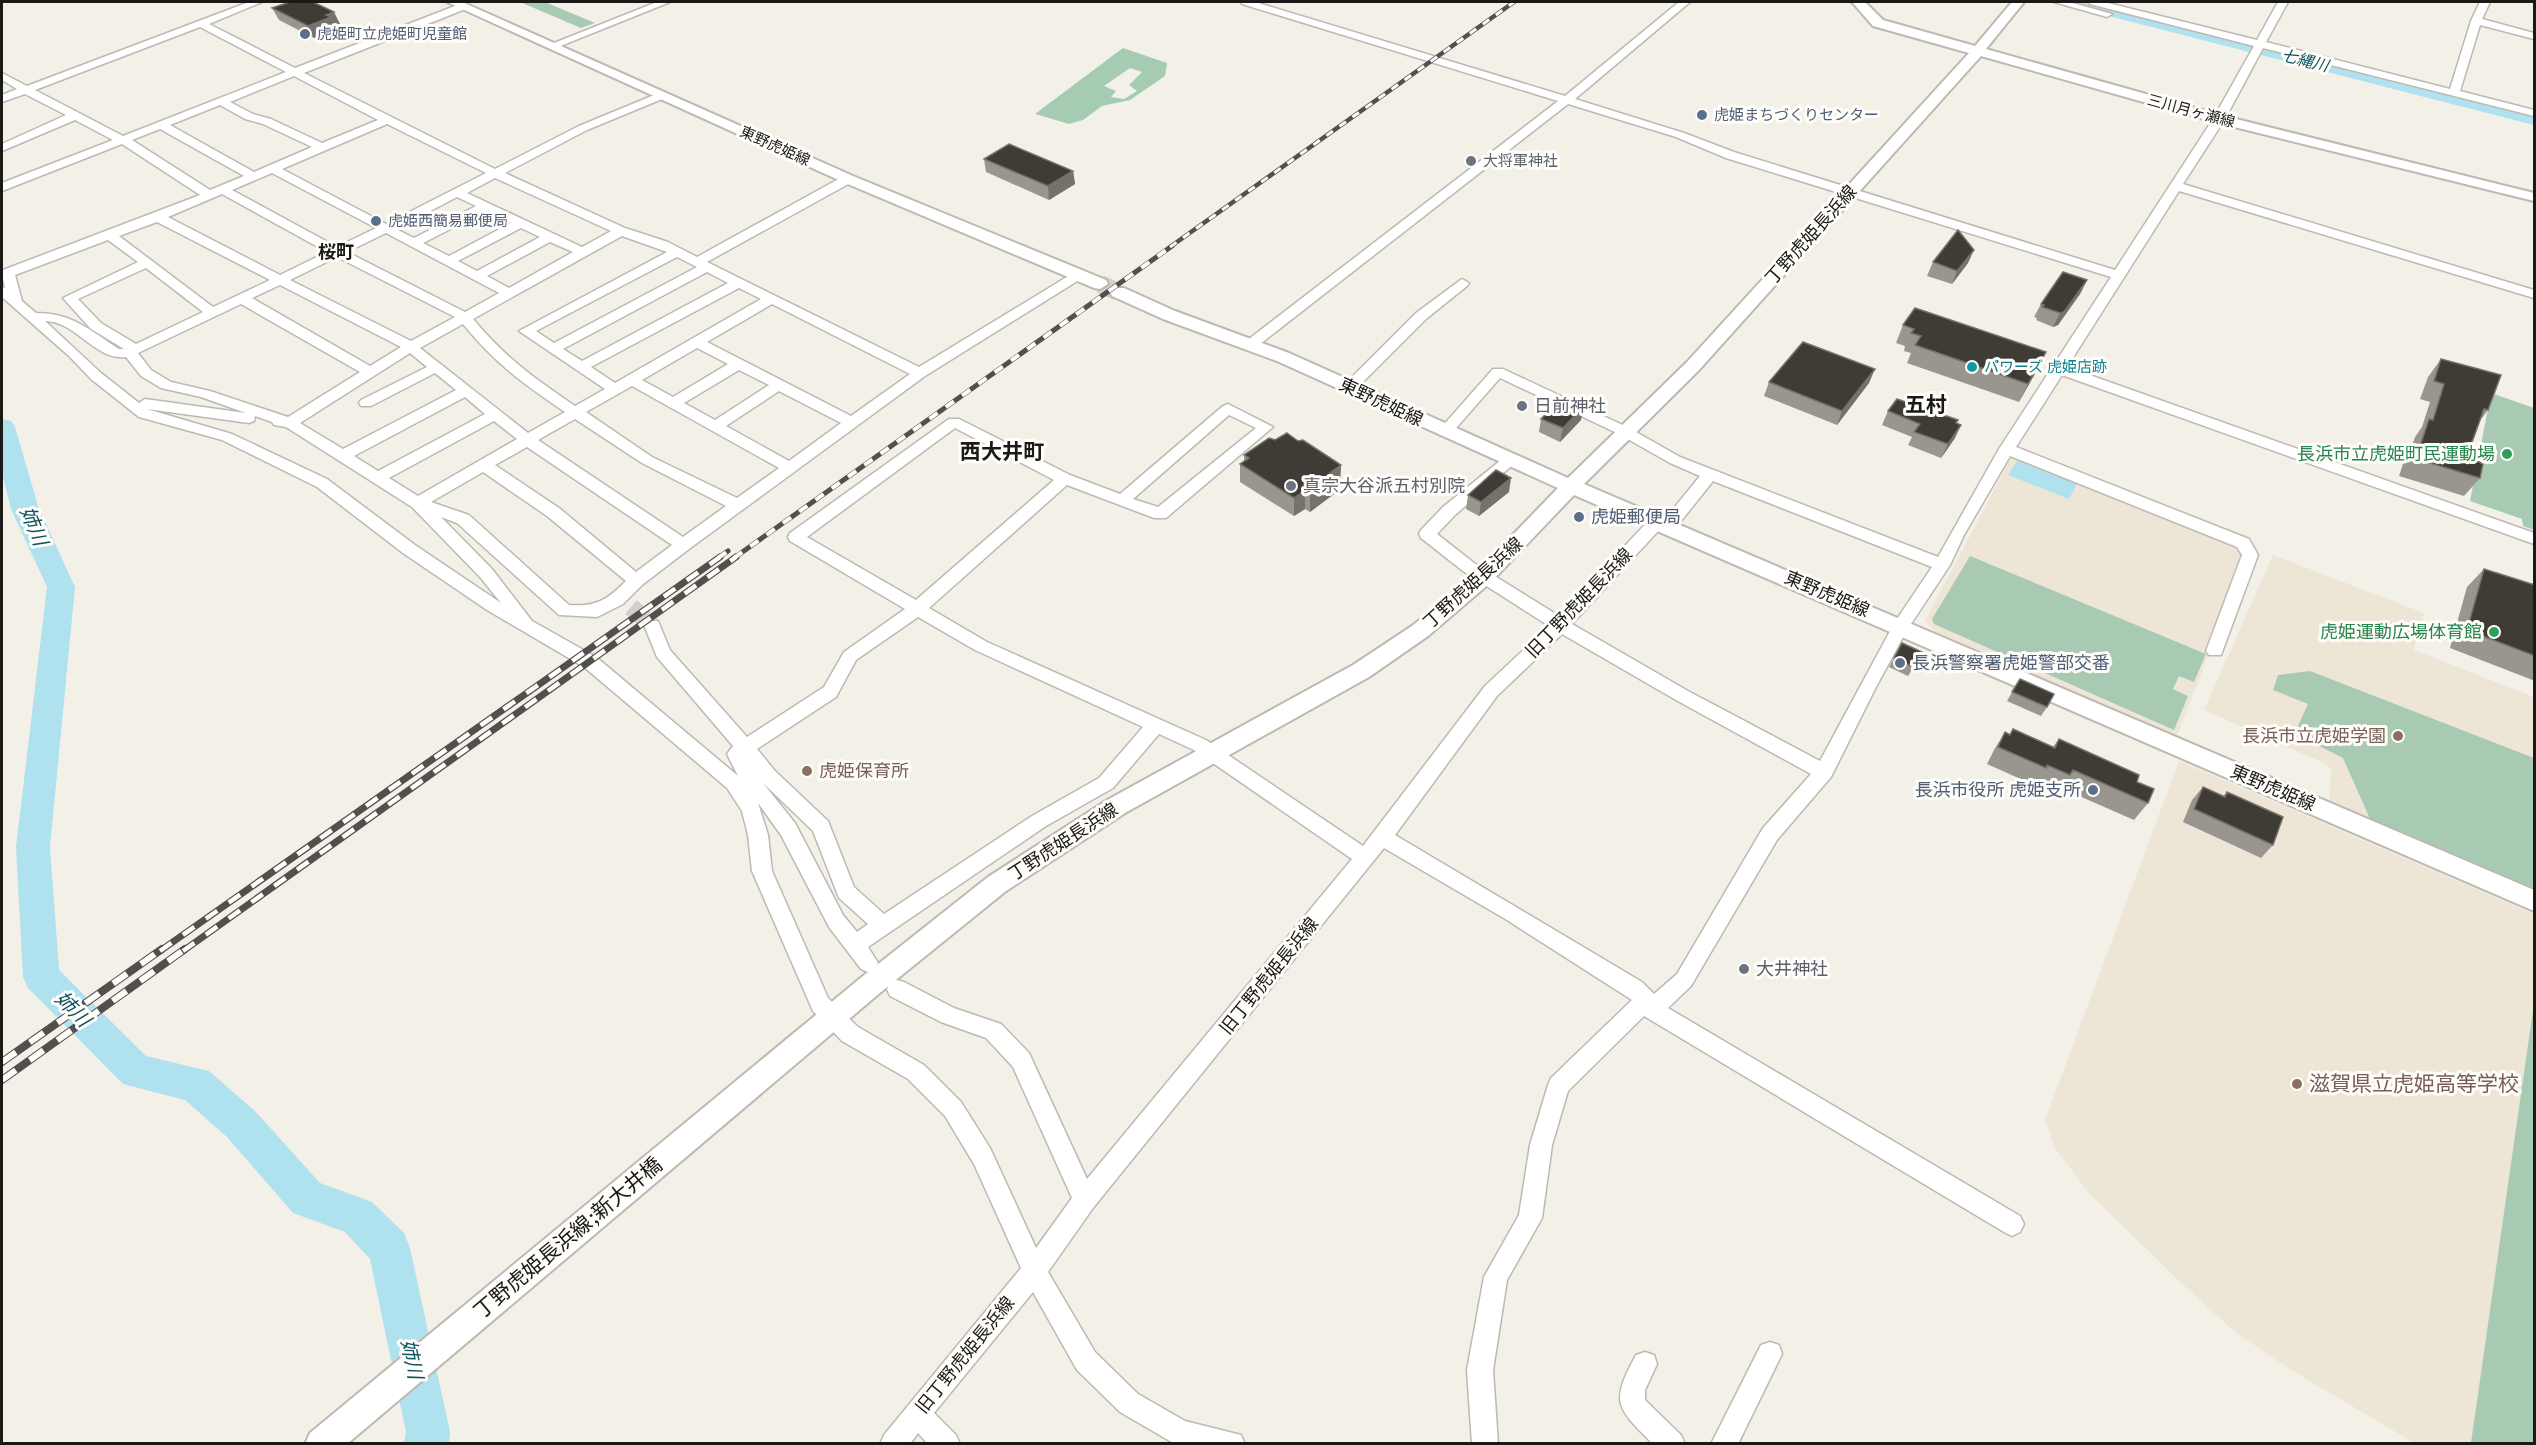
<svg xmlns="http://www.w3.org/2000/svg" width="2536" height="1445" font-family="'PT Serif','Noto Sans JP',serif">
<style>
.built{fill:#ede6d7}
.green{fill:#a8cab2}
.forest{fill:#a5ccb2;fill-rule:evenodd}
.water{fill:#afe2ee}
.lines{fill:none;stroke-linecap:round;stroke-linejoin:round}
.river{fill:#afe2ee;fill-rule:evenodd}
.minor-tunnel{stroke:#d2d0c8;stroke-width:18;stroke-dasharray:18 9;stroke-linecap:butt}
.major-tunnel{stroke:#d2d0c8;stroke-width:18;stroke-dasharray:18 9;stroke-linecap:butt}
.minor-casing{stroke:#bdb9b2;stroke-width:3}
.major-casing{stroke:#bdb9b2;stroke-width:4}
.minor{fill:#fff;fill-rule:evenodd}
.major{fill:#fff;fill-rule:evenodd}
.rail-far3-casing{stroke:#52504c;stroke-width:4.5}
.rail-far2-casing{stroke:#52504c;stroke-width:5}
.rail-far1-casing{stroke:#52504c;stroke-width:7}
.rail-casing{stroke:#52504c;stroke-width:8}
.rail-far3{stroke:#fffdfa;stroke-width:3;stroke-dasharray:8;stroke-linecap:butt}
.rail-far2{stroke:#fffdfa;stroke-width:4;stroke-dasharray:10;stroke-linecap:butt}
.rail-far1{stroke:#fffdfa;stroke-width:4.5;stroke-dasharray:14;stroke-linecap:butt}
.rail{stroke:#fffdfa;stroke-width:6;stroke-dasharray:17;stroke-linecap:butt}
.wall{fill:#99968f}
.shaded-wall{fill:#75726b}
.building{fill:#3f3c36;stroke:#75726b;stroke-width:1.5}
.service-dot{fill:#5c6f8a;stroke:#fffdfa;stroke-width:2}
.worship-dot{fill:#6b7280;stroke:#fffdfa;stroke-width:2}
.culture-dot{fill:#0f9aa8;stroke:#fffdfa;stroke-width:2}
.leisure-dot{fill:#2e9e5b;stroke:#fffdfa;stroke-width:2}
.education-dot{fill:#8d6e63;stroke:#fffdfa;stroke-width:2}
.labels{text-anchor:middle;stroke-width:6;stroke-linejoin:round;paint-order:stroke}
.far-service-label{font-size:15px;fill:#4e5e75;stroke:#fffdfa;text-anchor:start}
.far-street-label{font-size:15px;fill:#1a1916;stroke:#fffdfa}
.far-worship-label{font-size:15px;fill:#5b616d;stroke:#fffdfa;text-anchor:start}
.far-culture-label{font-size:15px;fill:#0d838f;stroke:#fffdfa;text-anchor:start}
.far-water-label{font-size:16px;font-style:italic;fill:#0d5562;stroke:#fffdfa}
.street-label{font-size:18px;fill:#1a1916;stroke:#fffdfa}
.far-quarter-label{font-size:18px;font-weight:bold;fill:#1a1916;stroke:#fffdfa}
.worship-label{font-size:18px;fill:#5b616d;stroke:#fffdfa;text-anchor:start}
.leisure-label{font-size:18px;fill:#27864d;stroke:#fffdfa;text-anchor:end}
.service-label{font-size:18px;fill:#4e5e75;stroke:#fffdfa;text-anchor:start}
.education-label{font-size:18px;fill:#785e54;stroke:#fffdfa;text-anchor:end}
.water-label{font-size:20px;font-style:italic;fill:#0d5562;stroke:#fffdfa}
.quarter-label{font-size:21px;font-weight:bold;fill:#1a1916;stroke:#fffdfa}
.near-education-label{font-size:21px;fill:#785e54;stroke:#fffdfa;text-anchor:start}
.near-street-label{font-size:21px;fill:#1a1916;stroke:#fffdfa}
</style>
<rect width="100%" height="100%" fill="#f3f0e8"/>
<path class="built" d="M2012,456L2251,547L2176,738L1939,636L1925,621Z
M2273,555L2424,613L2414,650L2534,697V894L2329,806L2331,770L2326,764L2204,710Z
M2179,761L2534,914V1443H2414L2293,1371L2235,1332L2177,1279L2088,1192L2055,1148L2045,1120Z"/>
<path class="green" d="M520,2H545L595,23L581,28Z
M2491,393L2534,408V530L2523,526L2522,519L2470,501Z
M1970,556L2206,654L2194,682L2179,676L2173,689L2188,696L2174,730L1934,624L1932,619Z
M2310,671L2534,758V889L2370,819L2343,758L2309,741L2298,726L2308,704L2273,690L2278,675Z
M2534,1003V1443H2471Z"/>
<path class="forest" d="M1123,48L1167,63L1165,76L1130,100L1102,106L1083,120L1069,124L1035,114ZM1130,68L1142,72L1129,85L1137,91L1124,99L1111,97L1116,91L1104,86Z"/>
<path class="water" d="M2017,461L2077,484L2069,499L2008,475Z"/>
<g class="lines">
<path class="river" d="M2067,2H2095L2534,113V125L2070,6Z
M2,419L11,421L15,427L39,509L75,587L50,847L59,970L146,1056L209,1071L255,1111L320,1183L372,1202L404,1233L410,1248L450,1432L449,1444H404L406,1432L370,1259L345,1232L293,1213L227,1137L185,1100L123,1084L28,988L23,977L16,847L47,587L11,509L2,473Z"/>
<path class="minor-tunnel" d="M631,607L652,625"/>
<path class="major-tunnel" d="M1100,284L1118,292"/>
<defs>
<path id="minor" d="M249,2H262L209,24L295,68L460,4H468V8L304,73L495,169L579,126L659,93H667V97L587,130L505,173L625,228L668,242L697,257L844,176H852V182L707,262L919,367L1075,272H1085L1087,275L925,376L689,549L642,585L623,604L597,617L559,615L457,523L441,517L492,569L532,621L596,657L738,776L727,754L733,746L657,657L644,625L646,621H658L670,650L747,737L824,687L844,652L905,609L790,541L788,537L790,533L949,419H959L1070,475L1120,494L1223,406L1228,404L1273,427L1166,518H1154L1067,485L929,608L987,642L1206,740L1363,846L1485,686L1549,626L1463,571L1421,538L1419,534L1421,530L1443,507L1506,456H1516L1519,459L1516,462L1455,515L1437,534L1474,563L1559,616L1652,517L1658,516L1665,519L1700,476L1670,463L1619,434L1500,378L1450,435H1440L1438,432L1440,429L1493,369H1503L1629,428L1680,457L1938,557L1999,449L2111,277L1726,158L1676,137L1568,104L1255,348H1245V342L1558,101L1242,4L1241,2H1255L1565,96L1679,2H1690L1575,99L1684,133L1734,152L2115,270L2213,119L2254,46L2090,4L2089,2H2104L2257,40L2278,2H2288L2266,42L2450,89L2471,21L2480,2H2490L2482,19L2534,33V39L2480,25L2460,91L2534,110V116L2263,48L2225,119L2183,184L2534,290V298L2179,191L2067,367L2534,533V544L2062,375L2016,447L2249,539L2258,555L2221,655H2209L2206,651L2242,555L2237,547L2010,456L1964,535L1950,565L1907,630L1876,687L1831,777L1777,840L1691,986L1668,1008L2020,1216L2024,1224L2020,1232L2012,1236L2004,1232L1644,1016L1568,1091L1552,1145L1542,1218L1507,1280L1493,1370L1498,1444H1472L1467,1370L1484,1277L1519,1215L1530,1145L1548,1085L1551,1078L1632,1000L1507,920L1384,848L1093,1208L1048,1272L1095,1352L1138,1394L1185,1421L1241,1435L1245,1444H1175L1120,1412L1077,1370L1033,1292L934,1413L956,1435L960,1444H928L918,1433L910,1444H880L884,1435L1021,1268L974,1164L945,1116L908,1079L842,1041L813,1011L752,871L748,835L742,811L727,788L584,667L487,610L403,553L317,487L222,440L139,417L91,379L69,356L2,297V287L5,288L2,273L3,270L200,195L122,144L2,191V183L113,140L75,120L2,151V144L66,115L25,94L2,102V95L17,89L2,80V73L27,86ZM200,27L286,72L123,136L35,90ZM294,76L378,120L322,143L271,119L253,114L230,102ZM220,105L245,119L263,124L312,147L254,172L170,125ZM387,124L486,173L386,224L282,169ZM160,129L244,176L210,190L132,140ZM272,173L376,228L337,247L232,190ZM495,178L611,231L582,247L467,193ZM222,194L327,252L280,275L168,217ZM457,197L476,206L414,238L396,229ZM486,211L511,223L449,256L423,243ZM157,222L270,280L213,307L119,236ZM521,228L540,237L477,271L458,261ZM386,233L499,293L465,312L347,252ZM622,236L667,252L519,331L605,389L575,406C532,377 506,358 473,319ZM108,240L138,262L63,298L91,329L124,349H119C89,330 73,313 36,313L22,301L15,275ZM550,242L573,252L509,288L487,276ZM337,257L455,317L411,341L290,280ZM677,257L697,267L554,343L536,331ZM146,268L203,312L136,344L101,323L78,299ZM707,272L728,283L582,361L563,349ZM280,285L401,347L370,366L252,298ZM739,288L761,299L615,383L591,367ZM241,304L360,372L288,417L210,391L171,382L151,370L138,353ZM772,304L910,374L851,416L707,342ZM45,321C76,321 95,361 126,357L141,376L161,388L201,397L246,413L145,399L139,403L101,373ZM463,324C496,364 522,383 565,412L528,433L420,348ZM697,348L728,364L673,397L642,380ZM410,353L427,367L361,400L359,403L361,406H371L435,373L456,390L343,449L300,423ZM739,370L769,385L715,420L684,403ZM632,386L779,468L737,498L652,457L586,412ZM779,391L841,423L789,461L726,426ZM465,397L485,414L378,471L354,456ZM147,409L249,423L254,421L255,416L272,422L274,425L286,427L412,507L480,577L501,603L415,545L327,479L232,434ZM1229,415L1256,428L1158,507L1133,499ZM575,419L642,463L726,506L683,537L538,440ZM494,421L517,439L418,496L389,478ZM955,428L1054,480L916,600L807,537ZM527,447L672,545L636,572L559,508L495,465ZM483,472L547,516L626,581C607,600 596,607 569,605L469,515L431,502ZM1713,481L1932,567L1895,622L1820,761L1688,691L1572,624L1661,528L1668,531L1674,530ZM918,617L975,650L1143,727L1099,778L1032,816L884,914L854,887L828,821L775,771L757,749L836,697L856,660ZM1562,634L1676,700L1811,774L1763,828L1677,974L1654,994L1642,982L1395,835L1497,696ZM1159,734L1194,750L1352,859L1087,1179L1029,1053L1001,1024L954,1008L904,982L897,980L890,982L887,989L890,996L941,1022L986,1038L1013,1067L1072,1198L1036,1248L990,1148L961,1102L924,1065L858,1027L828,998L772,871L768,835L758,803L781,835L829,927L861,969L868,972L875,969L878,963L868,947L1046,826L1113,788ZM763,783L813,831L839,898L868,924L857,932L843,915L795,823Z
M657,2H670L558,47L549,45Z
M2054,2H2069L2112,14L2107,17Z
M1462,279L1469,283L1467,286L1426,319L1355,390H1345L1343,387L1345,384L1416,313Z
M1770,1342L1779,1345L1782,1354L1738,1444H1711L1761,1345Z
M1645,1352L1654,1355L1657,1364L1645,1390V1400L1681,1435L1685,1444H1653C1616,1407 1610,1403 1636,1355Z"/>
<path id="major" d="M447,2H462L853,176L1106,280L1108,284L1100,289L1094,288L843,182Z
M1852,2H1865L1883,20L1975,46L2012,2H2024L1986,49L2224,116L2534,193V201L2214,122L1981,56L1699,370L1584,484L2534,890V911L1574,495L1490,583L1428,636L1369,677L1125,813L1006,891L881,992L347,1444H305L310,1433L863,976L988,877L1109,799L1353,665L1412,626L1476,573L1558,488L1277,361L1163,319L1112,296L1110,292L1112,288H1124L1175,311L1289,353L1568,478L1687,362L1969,53L1873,26Z"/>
</defs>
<use href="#minor" class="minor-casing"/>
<use href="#major" class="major-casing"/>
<use href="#minor" class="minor"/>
<use href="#major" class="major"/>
<defs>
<path id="rail-far3" d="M1170,247L1514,2"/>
<path id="rail-far2" d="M718,558L728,551
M734,558L1172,246"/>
<path id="rail-far1" d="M160,951L720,557
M183,951L736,557"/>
<path id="rail" d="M2,1062L162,949
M2,1080L185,949"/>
</defs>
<use href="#rail-far3" class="rail-far3-casing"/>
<use href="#rail-far2" class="rail-far2-casing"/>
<use href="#rail-far1" class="rail-far1-casing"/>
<use href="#rail" class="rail-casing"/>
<use href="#rail-far3" class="rail-far3"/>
<use href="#rail-far2" class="rail-far2"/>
<use href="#rail-far1" class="rail-far1"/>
<use href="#rail" class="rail"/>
</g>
<path class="wall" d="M272,8L340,24L335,26L337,29L314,38L279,20Z
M984,159L1073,171L1075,184L1049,200L986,172Z
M1933,262L1968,263L1952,284L1927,276Z
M2087,280L2080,294L2058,325L2053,327L2036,320L2037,318L2034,317L2041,304Z
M1903,325L2037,370L2019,402L1907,363L1911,353L1904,351L1905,346L1896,343Z
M2441,359L2488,410L2479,422L2467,456L2480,478L2464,496L2399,476L2403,464L2408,457L2415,437L2422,427L2430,402L2420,399L2428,377Z
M1769,382L1869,383L1837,425L1764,396Z
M1888,411L1957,423L1955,438L1941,458L1908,445L1912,437L1882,425Z
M1541,419L1581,420L1560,442L1539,432Z
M1298,441L1341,465L1340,483L1335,487L1334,494L1310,512L1305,509L1294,516L1240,482V464L1244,461V455Z
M1509,492L1479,516L1466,509L1468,495Z
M2484,569L2535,585V681L2450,648L2467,587Z
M1902,643L1917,662L1908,676L1889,667Z
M2020,679L2047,707L2041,716L2007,701Z
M2013,729L2053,747L2059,739L2137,782L2148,803L2134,820L2061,788L2058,793L2036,783L2034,785L1987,764L1994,750L2005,732L2010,734Z
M2203,787L2223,796L2227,792L2273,845L2261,858L2183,822L2192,800Z"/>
<path class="shaded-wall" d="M334,12L340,24L335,26L337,29L314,38L308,26L326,15Z
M1073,171L1075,184L1049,200L1048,186Z
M1974,250L1968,263L1952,284L1957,271Z
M2087,280L2080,294L2058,325L2053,327L2060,313Z
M2046,352L2037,370L2019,402L2028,384Z
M1875,369L1869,383L1837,425L1842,411Z
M1584,406L1581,420L1560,442L1563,428Z
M1961,425L1955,438L1941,458L1948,444Z
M1341,465L1340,483L1335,487L1334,494L1310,512V493L1330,473Z
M1511,478L1509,492L1479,516L1481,502Z
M1305,491V509L1294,516V498Z"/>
<path class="building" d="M290,2H313L334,12L326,15L331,17L308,26L272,8Z
M1009,144L1073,171L1048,186L984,159Z
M1958,230L1974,250L1957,271L1933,262Z
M2063,272L2087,280L2064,312L2060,313L2042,307L2044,305L2041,304Z
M1915,308L2046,352L2028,384L1915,345L1921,336L1911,333L1914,329L1903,325Z
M1803,342L1875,369L1842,411L1769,382Z
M2441,359L2501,375L2488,410L2484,409L2467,456L2483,464L2480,478L2413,458L2417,446H2420L2429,419L2433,420L2444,384L2434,381Z
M1563,397L1584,406L1563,428L1541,419Z
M1897,399L1958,420L1956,423L1961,425L1948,444L1914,432L1920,424L1888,411Z
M1287,433L1298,441L1303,440L1341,465L1330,473L1335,476L1310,493L1305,491L1294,498L1240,464L1249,458L1244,455L1269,438L1275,440Z
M1496,470L1511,478L1481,502L1468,495Z
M2484,569L2535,585V656L2467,630Z
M1902,643L1922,652L1913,667L1894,658Z
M2020,679L2054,694L2047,707L2012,692Z
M2013,729L2055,748L2059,739L2139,775L2137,782L2154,789L2148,803L2073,770L2070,775L2047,765L2046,768L1998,747L2005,732L2010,735Z
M2203,787L2225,797L2227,792L2283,817L2273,845L2194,809Z"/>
<g class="service-dot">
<circle cx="305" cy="34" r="6"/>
<circle cx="1702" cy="115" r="6"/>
<circle cx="376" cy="221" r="6"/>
<circle cx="1579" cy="517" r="6"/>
<circle cx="1900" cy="663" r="6"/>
<circle cx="2093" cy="790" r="6"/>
</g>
<g class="worship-dot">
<circle cx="1471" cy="161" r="6"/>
<circle cx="1522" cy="406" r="6"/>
<circle cx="1291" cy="486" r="6"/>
<circle cx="1744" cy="969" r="6"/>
</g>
<circle class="culture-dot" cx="1972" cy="367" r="6"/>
<g class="leisure-dot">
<circle cx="2507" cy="454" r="6"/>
<circle cx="2494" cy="632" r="6"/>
</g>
<g class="education-dot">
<circle cx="2398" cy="736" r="6"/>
<circle cx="807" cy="771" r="6"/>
<circle cx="2297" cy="1084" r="6"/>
</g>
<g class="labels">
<g class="far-service-label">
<text x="317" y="39">虎姫町立虎姫町児童館</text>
<text x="1714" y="120">虎姫まちづくりセンター</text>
<text x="388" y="226">虎姫西簡易郵便局</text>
</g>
<g class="far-street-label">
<text transform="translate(2191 111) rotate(15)" y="5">三川月ヶ瀬線</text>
<text transform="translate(775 146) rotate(24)" y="5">東野虎姫線</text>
</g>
<g class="far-worship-label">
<text x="1483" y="166">大将軍神社</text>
</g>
<g class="far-culture-label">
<text x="1984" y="372">パワーズ 虎姫店跡</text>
</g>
<g class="far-water-label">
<text transform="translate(2305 60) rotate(14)" y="6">七縄川</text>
</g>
<g class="street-label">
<text transform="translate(1811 235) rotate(-48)" y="6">丁野虎姫長浜線</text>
<text transform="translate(1381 402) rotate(25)" y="6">東野虎姫線</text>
<text transform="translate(1473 583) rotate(-42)" y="6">丁野虎姫長浜線</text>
<text transform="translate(1827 594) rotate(23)" y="6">東野虎姫線</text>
<text transform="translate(1579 603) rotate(-46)" y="6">旧丁野虎姫長浜線</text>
<text transform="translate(2273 788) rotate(23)" y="6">東野虎姫線</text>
<text transform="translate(1063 842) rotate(-33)" y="6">丁野虎姫長浜線</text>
<text transform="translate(1269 976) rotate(-51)" y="6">旧丁野虎姫長浜線</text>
<text transform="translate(965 1355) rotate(-51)" y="6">旧丁野虎姫長浜線</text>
</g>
<g class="far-quarter-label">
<text x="336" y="258">桜町</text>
</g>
<g class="worship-label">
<text x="1534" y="412">日前神社</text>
<text x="1303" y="492">真宗大谷派五村別院</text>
<text x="1756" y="975">大井神社</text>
</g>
<g class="leisure-label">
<text x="2495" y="460">長浜市立虎姫町民運動場</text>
<text x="2482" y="638">虎姫運動広場体育館</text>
</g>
<g class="service-label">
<text x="1591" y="523">虎姫郵便局</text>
<text x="1912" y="669">長浜警察署虎姫警部交番</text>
<text x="2081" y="796" text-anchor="end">長浜市役所 虎姫支所</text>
</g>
<g class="education-label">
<text x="2386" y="742">長浜市立虎姫学園</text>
<text x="819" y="777" text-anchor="start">虎姫保育所</text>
</g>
<g class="water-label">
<text transform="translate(34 526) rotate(67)" y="7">姉川</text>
<text transform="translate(73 1009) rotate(45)" y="7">姉川</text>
<text transform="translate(412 1359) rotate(78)" y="7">姉川</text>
</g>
<g class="quarter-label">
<text x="1926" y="412">五村</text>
<text x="1002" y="459">西大井町</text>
</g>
<g class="near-education-label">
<text x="2309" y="1091">滋賀県立虎姫高等学校</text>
</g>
<g class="near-street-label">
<text transform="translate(568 1238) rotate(-40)" y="7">丁野虎姫長浜線;新大井橋</text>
</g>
</g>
<rect width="2536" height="1445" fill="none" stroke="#1a1916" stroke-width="6"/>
</svg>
